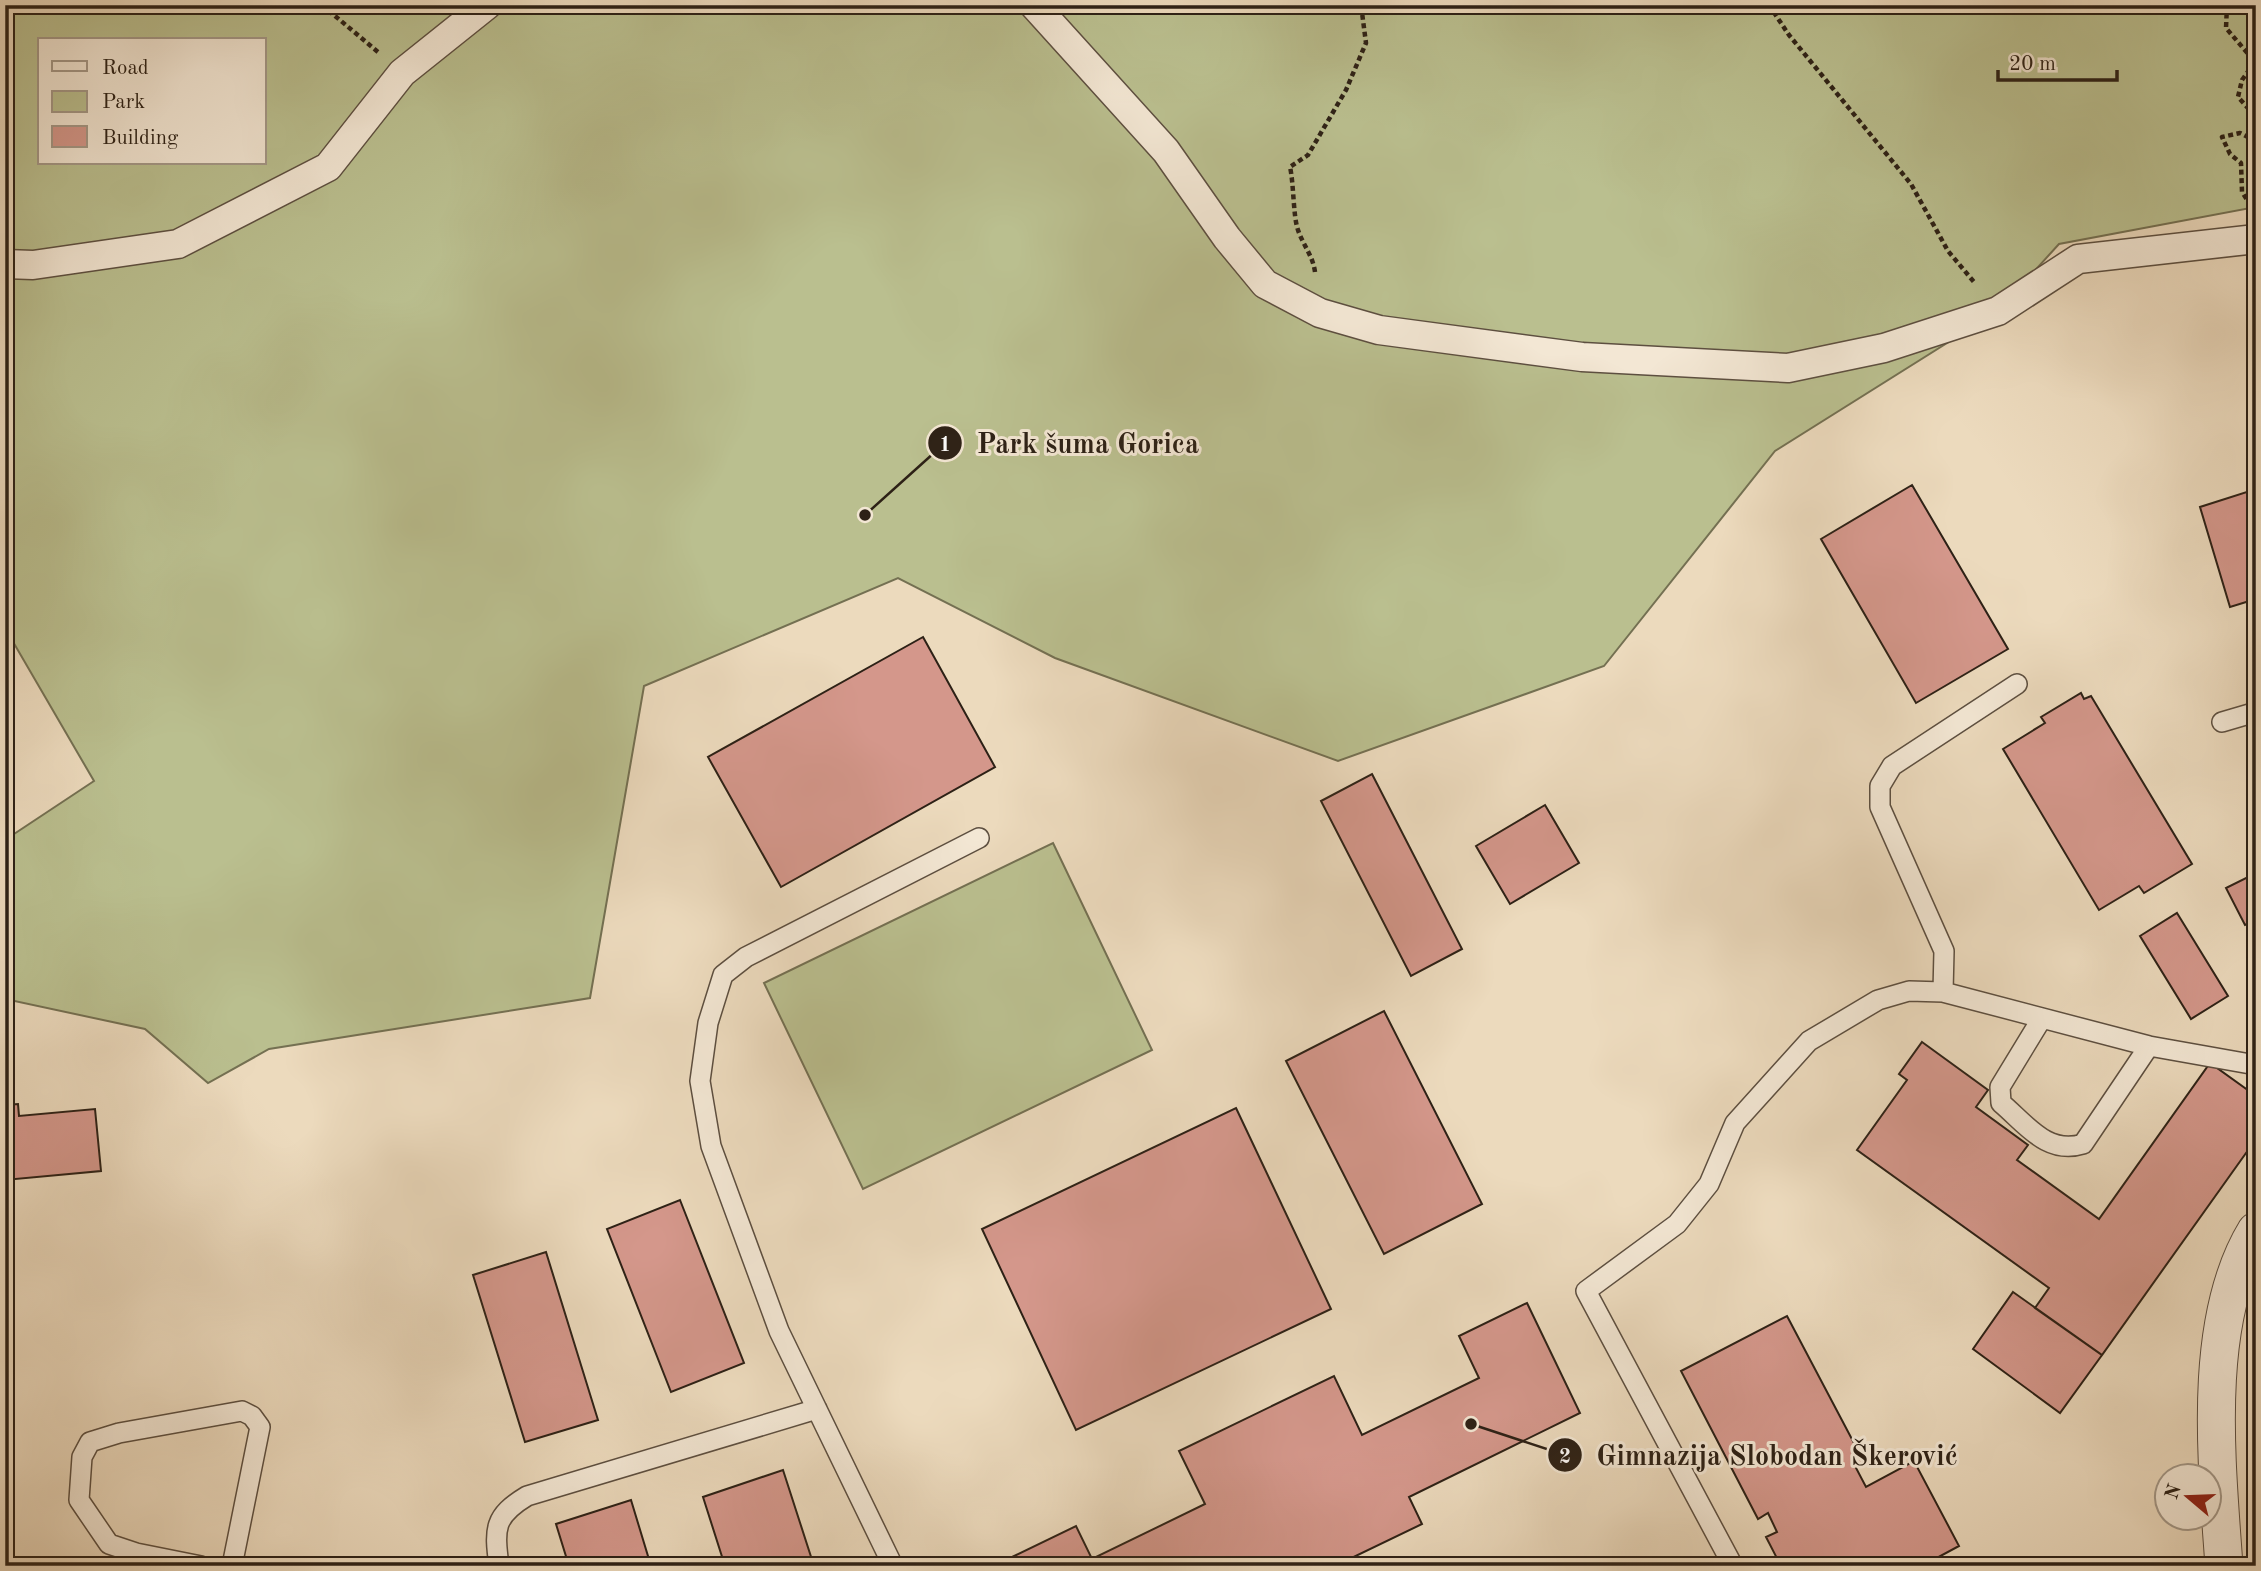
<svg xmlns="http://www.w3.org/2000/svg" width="2261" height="1571" font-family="'Old Standard TT',serif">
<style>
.green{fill:#babf8f;stroke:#747052;stroke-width:2;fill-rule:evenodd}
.building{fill:#d4978b;stroke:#2d2116;stroke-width:2}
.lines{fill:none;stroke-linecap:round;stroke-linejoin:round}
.service-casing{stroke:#5d4f40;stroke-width:22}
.pedestrian-casing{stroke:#5d4f40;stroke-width:31}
.minor-casing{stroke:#5d4f40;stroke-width:39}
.path{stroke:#2d2116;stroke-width:4.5;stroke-dasharray:5 3.5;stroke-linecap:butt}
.service{stroke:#f3e7d4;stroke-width:19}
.pedestrian{stroke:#f3e7d4;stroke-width:28}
.minor{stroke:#f3e7d4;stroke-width:37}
.leader{fill:none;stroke:#2d2116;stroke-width:2.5}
.callout-dot{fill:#2d2116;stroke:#f3e7d4;stroke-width:2.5}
.mark-label{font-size:21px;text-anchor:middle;font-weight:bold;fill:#fff}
.callout-label{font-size:28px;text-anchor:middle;font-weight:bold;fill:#2d2116;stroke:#f3e7d4;stroke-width:6;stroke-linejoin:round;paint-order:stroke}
</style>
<rect width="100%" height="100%" fill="#ecdabd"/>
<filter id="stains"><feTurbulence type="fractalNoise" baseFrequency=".00286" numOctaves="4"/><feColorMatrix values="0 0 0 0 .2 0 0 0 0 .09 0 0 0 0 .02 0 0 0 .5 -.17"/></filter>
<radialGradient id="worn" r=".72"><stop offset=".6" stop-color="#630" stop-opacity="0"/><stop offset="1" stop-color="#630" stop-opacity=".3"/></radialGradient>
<path class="green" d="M5,5H2256V207L2059,244L1998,311L1775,451L1604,666L1338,761L1055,658L898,578L644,686L590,998L269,1049L208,1083L145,1029L5,999V840L94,781L5,628ZM40,40H264V163H40Z
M1053,843L1152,1050L863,1189L764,983Z"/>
<path class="building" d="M1912,485L2008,649L1916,703L1821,539Z
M2256,489V599L2230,607L2200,507Z
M923,637L995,767L781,887L708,757Z
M2081,693L2084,699L2091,696L2192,864L2144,893L2139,886L2099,910L2003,749L2045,723L2041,717Z
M1372,774L1462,949L1411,976L1321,801Z
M1545,805L1579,863L1510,904L1476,846Z
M2256,873V920L2245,925L2226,888Z
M2177,913L2228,996L2191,1019L2140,936Z
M1384,1011L1482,1204L1384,1254L1286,1061Z
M1922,1042L1988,1090L1976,1107L2028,1145L2017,1160L2099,1219L2210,1063L2256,1096V1139L2102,1355L2035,1308L2049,1288L1857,1150L1907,1080L1899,1074Z
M18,1104L19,1116L95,1109L101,1171L5,1180V1105Z
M1236,1108L1331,1309L1076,1430L982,1229Z
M680,1200L744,1363L671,1392L607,1229Z
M546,1252L598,1420L525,1442L473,1275Z
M2013,1292L2102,1355L2060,1413L1973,1349Z
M1527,1303L1580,1413L1409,1497L1422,1524L1335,1566H1017L1012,1557L1076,1526L1092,1559L1205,1504L1179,1451L1334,1376L1362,1435L1479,1378L1459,1336Z
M1787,1316L1864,1462L1855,1466L1866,1487L1914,1461L1959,1546L1922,1566H1781L1766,1537L1777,1532L1768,1513L1758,1519L1681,1371Z
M783,1470L814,1566H725L703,1497Z
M631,1500L651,1566H569L556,1524Z"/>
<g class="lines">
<defs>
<path id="service" d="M2222,722L2256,712
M1943,992L1944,951L1880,807V786L1892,766L2017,684
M2042,1018L2000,1087L2001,1103C2027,1125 2047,1155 2083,1144L2149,1046
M201,1566L136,1553L109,1544L79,1500L82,1457L90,1442L119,1433L242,1411L252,1416L260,1427L232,1566
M499,1566C494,1528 494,1516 527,1496L817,1409
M893,1566L779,1331L711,1146L700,1081L708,1023L723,975L746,957L979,838
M1733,1566L1586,1291L1677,1224L1709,1184L1735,1123L1809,1041L1878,1000L1909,991L1943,992L2149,1046L2256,1065"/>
<path id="pedestrian" d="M1034,5L1166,151L1227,238L1265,284L1320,313L1379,330L1582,357L1788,368L1884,348L1998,311L2078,259L2256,239
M5,264L33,265L178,244L328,167L402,73L487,5"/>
<path id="minor" d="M2224,1566C2217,1464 2201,1321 2256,1231"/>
</defs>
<use href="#service" class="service-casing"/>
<use href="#pedestrian" class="pedestrian-casing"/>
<use href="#minor" class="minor-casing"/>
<path class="path" d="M322,5L378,52
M1769,5L1789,35L1911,184L1948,251L1974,282
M2227,5L2226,28L2255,62L2242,80L2238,97L2256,117
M2251,206L2242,192L2241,163L2230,154L2222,137L2240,133L2256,141
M1315,272C1313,256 1303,245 1298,230C1293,216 1294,185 1290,167L1308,155L1346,90L1366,43L1361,5"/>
<use href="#service" class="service"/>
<use href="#pedestrian" class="pedestrian"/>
<use href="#minor" class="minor"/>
</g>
<path class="leader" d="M865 515L945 443M1471 1424L1565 1455"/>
<g class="callout-dot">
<circle cx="865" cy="515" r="7"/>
<circle cx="1471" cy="1424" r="7"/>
<circle cx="945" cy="443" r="18"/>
<circle cx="1565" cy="1455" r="18"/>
</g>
<g class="mark-label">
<text x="945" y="451">1</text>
<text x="1565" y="1463">2</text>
</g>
<g class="callout-label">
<text x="1088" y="453">Park šuma Gorica</text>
<text x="1777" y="1465">Gimnazija Slobodan Škerović</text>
</g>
<rect width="2261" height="1571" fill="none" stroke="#ecdabd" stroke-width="28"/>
<rect x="7" y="7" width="2247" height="1557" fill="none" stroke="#2d2116" stroke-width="3.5"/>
<rect x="14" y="14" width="2233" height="1543" fill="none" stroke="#2d2116" stroke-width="2"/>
<rect x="38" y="38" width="228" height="126" fill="#f3e7d4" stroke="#a49888" stroke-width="2"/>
<rect x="52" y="61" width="35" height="10" fill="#f3e7d4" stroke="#a49888" stroke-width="2"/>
<text x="102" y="74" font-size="21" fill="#2d2116">Road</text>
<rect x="52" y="91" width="35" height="21" fill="#babf8f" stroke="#a49888" stroke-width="2"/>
<text x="102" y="108" font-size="21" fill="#2d2116">Park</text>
<rect x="52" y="126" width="35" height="21" fill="#d4978b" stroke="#a49888" stroke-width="2"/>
<text x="102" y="144" font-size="21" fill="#2d2116">Building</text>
<g transform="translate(2188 1497) rotate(289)"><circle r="33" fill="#f3e7d4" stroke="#a49888" stroke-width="2"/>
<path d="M0-5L12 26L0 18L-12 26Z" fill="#8f2418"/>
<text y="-10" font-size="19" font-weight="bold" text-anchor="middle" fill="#2d2116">N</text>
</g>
<path d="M1998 70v10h119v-10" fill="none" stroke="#2d2116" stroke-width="3.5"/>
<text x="2009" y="70" font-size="21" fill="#2d2116" stroke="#f3e7d4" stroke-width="5" paint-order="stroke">20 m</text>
<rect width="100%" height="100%" filter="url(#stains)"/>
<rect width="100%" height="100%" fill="url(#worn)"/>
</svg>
